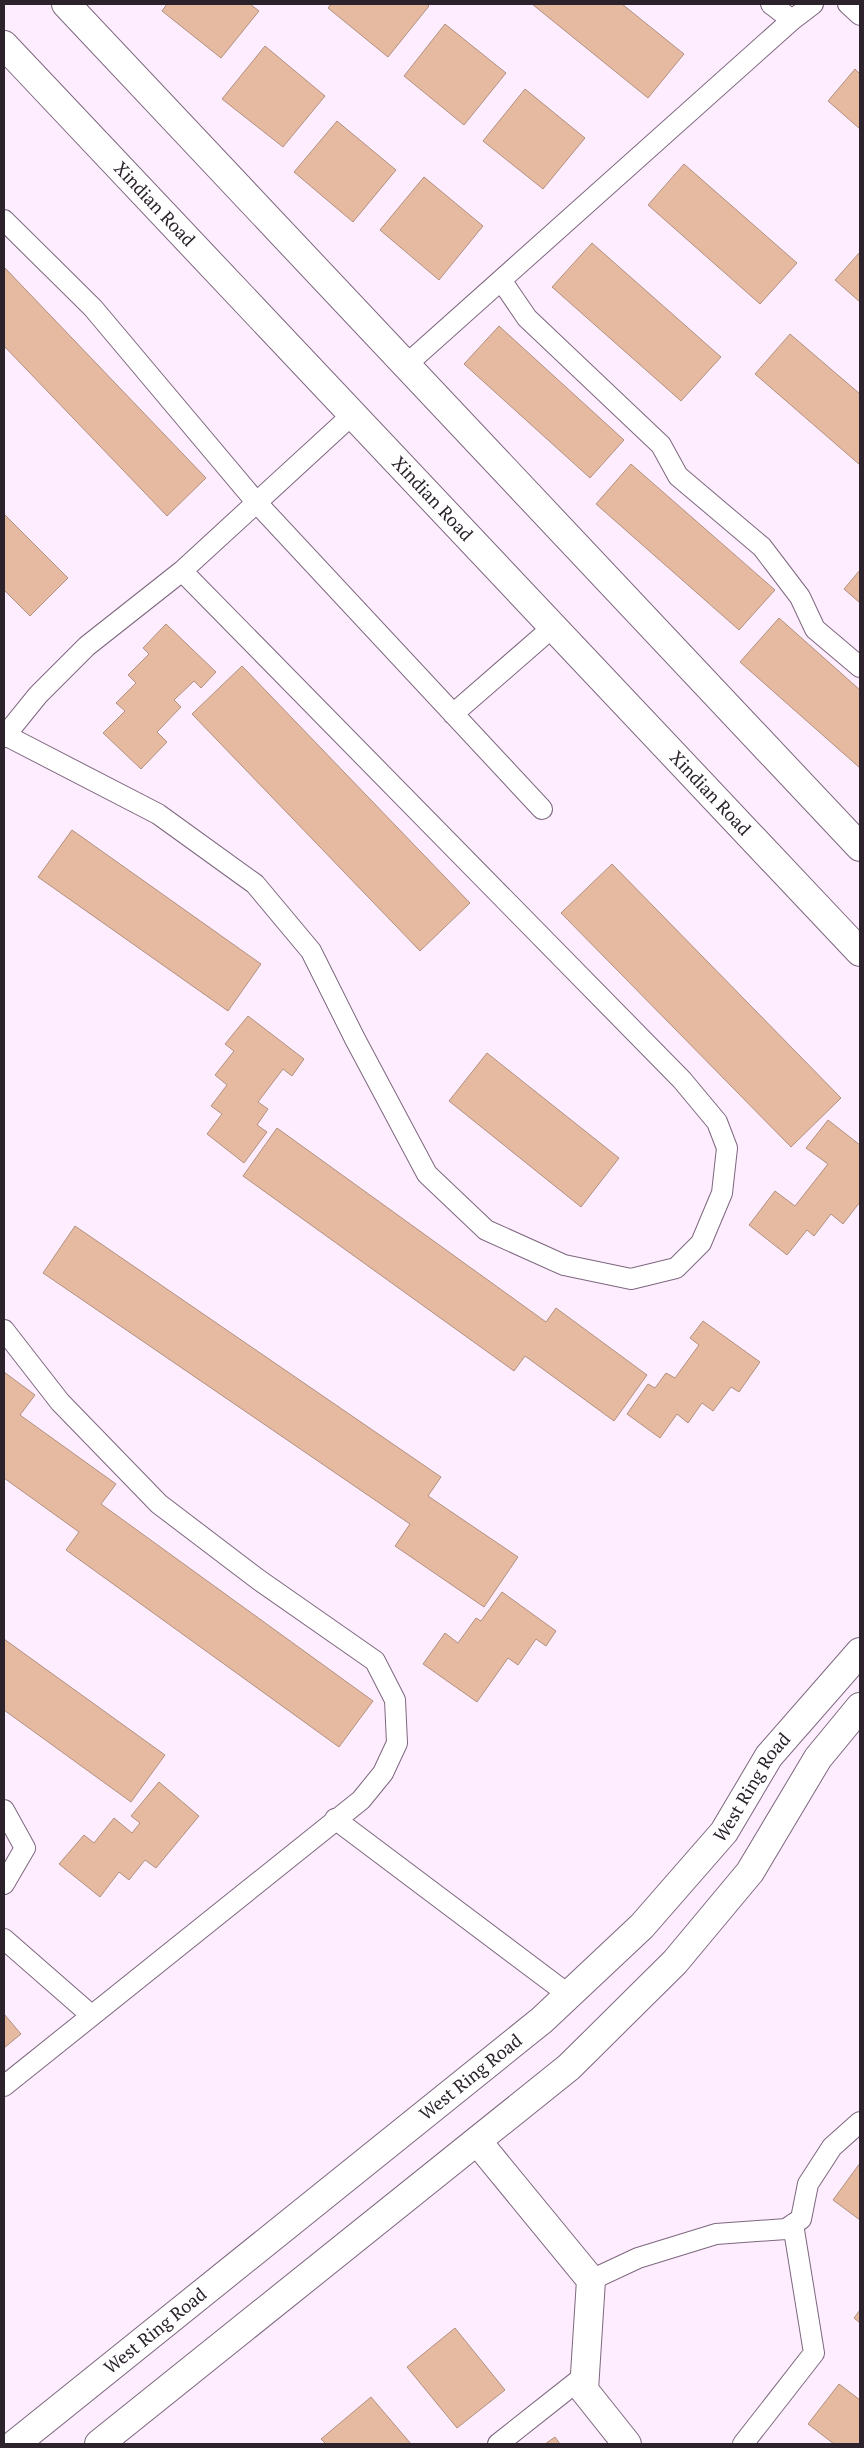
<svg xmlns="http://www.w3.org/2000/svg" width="864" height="2448" font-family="'PT Serif',serif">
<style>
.building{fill:#e6b9a1;stroke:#b29180}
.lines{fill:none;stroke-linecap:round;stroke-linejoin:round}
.lane-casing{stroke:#7e677f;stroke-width:22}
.street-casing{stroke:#7e677f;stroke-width:30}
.secondary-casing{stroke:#7e677f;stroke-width:30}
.primary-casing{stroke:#7e677f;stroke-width:30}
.lane{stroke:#fff;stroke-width:20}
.street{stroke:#fff;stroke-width:28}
.secondary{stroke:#fff;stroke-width:28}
.primary{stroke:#fff;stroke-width:28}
.labels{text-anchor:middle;stroke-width:4;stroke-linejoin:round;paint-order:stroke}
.street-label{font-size:18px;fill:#2b222c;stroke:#fff}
</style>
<rect width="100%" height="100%" fill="#fdedfe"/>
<path class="building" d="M167,4H250L259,11L221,58L162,11Z
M331,4H427L429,6L388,57L328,8Z
M532,4H622L684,54L648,98Z
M445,24L506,73L464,125L404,76Z
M265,46L325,96L283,147L222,99Z
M855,69L860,74V129L828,101Z
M525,89L585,138L543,189L483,141Z
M337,121L396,170L353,222L294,172Z
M684,164L797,263L760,304L648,205Z
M424,177L483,226L439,280L380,230Z
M592,243L721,357L681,401L552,287Z
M860,252V302L835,280Z
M4,267L206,478L167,516L4,346Z
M499,326L624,440L590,478L464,364Z
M790,334L860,394V465L755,374Z
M631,464L775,590L739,630L596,504Z
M4,514L68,578L30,616L4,590Z
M860,570V603L844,589Z
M779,618L860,690V768L740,662Z
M166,624L216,672L201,688L194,681L174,700L181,707L157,732L167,742L141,769L103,733L125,711L116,703L136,683L128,675L149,654L143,648Z
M242,666L470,903L420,951L192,714Z
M72,830L261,964L228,1011L38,877Z
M612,864L841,1098L791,1147L561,913Z
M248,1016L304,1059L292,1076L283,1069L258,1102L268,1109L257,1125L267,1132L244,1163L207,1134L222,1114L211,1106L227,1085L215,1075L234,1051L225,1044Z
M487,1053L619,1158L581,1207L449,1101Z
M828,1120L860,1145V1202L843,1224L831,1214L814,1236L807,1230L787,1255L749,1225L775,1191L795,1206L828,1164L806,1148Z
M277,1128L546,1322L556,1308L647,1375L614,1421L525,1356L514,1371L243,1176Z
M75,1226L441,1477L428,1496L518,1557L484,1607L395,1546L410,1524L43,1273Z
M703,1321L760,1362L739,1392L731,1387L713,1411L702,1403L688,1423L677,1414L660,1438L627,1414L648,1384L655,1388L666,1373L675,1378L699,1345L690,1338Z
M4,1372L35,1395L20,1415L116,1484L101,1504L373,1701L339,1747L66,1550L79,1532L4,1478Z
M502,1592L556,1631L546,1646L536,1639L518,1665L508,1658L477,1702L423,1664L445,1633L458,1643L476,1618L481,1621Z
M4,1639L165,1755L131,1802L4,1710Z
M159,1782L199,1816L156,1868L145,1860L129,1880L119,1872L100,1897L59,1864L84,1835L94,1843L114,1818L132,1833L140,1823L131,1816Z
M4,2014L21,2034L4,2048Z
M860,2163V2220L833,2200Z
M860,2310V2323L854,2318Z
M455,2328L505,2390L457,2428L407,2367Z
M839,2384L860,2400V2444H834L808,2424Z
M371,2397L411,2444H326L321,2439Z
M555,2437L560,2444H545Z"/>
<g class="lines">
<defs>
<path id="lane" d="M771,4L792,20
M848,4L860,15
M4,220L93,308L257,503L542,809
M501,280L527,318L661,445L678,476L762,547L800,597L815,629L860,667
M406,365L792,20L813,4
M453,714L553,627
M5,735L158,814L255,884L311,951L355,1039L427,1174L486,1230L564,1265L631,1279L676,1268L701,1243L722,1193L727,1148L717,1122L682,1080L182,571
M4,737L38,695L87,646L182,571L353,414
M4,1330L60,1402L159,1504L259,1580L375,1661L395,1700L397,1743L383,1773L361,1800L4,2086
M4,1810L25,1848L4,1884
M335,1819L569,1995
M4,1939L91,2015
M591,2280L638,2258L716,2234L786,2229L801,2219L808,2184L832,2147L860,2122
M498,2444L584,2376
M743,2444L814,2353L793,2224"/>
<path id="street" d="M477,2141L591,2280L584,2390L627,2444"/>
<g id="secondary">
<path d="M66,4L860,847"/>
<path id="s1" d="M4,45L860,952"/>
</g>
<g id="primary">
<path id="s2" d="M15,2444L542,2020L642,1926L724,1832L769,1756L860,1652"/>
<path d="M99,2444L569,2067L675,1962L750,1872L818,1758L860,1707"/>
</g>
</defs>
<use href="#lane" class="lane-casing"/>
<use href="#street" class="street-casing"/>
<use href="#secondary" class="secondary-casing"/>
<use href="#primary" class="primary-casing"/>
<use href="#lane" class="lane"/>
<use href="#street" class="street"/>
<use href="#secondary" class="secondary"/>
<use href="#primary" class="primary"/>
</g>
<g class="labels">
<g class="street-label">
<text dy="6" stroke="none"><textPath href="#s1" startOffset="219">Xindian Road</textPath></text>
<text dy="6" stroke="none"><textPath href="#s1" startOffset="624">Xindian Road</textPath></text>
<text dy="6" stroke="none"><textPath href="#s1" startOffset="1029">Xindian Road</textPath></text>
<text dy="6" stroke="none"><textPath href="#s2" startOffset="991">West Ring Road</textPath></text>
<text dy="6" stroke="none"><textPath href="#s2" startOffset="585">West Ring Road</textPath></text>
<text dy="6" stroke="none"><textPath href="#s2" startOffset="180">West Ring Road</textPath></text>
</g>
</g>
<rect width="864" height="2448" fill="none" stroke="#2b222c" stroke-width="10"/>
</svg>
